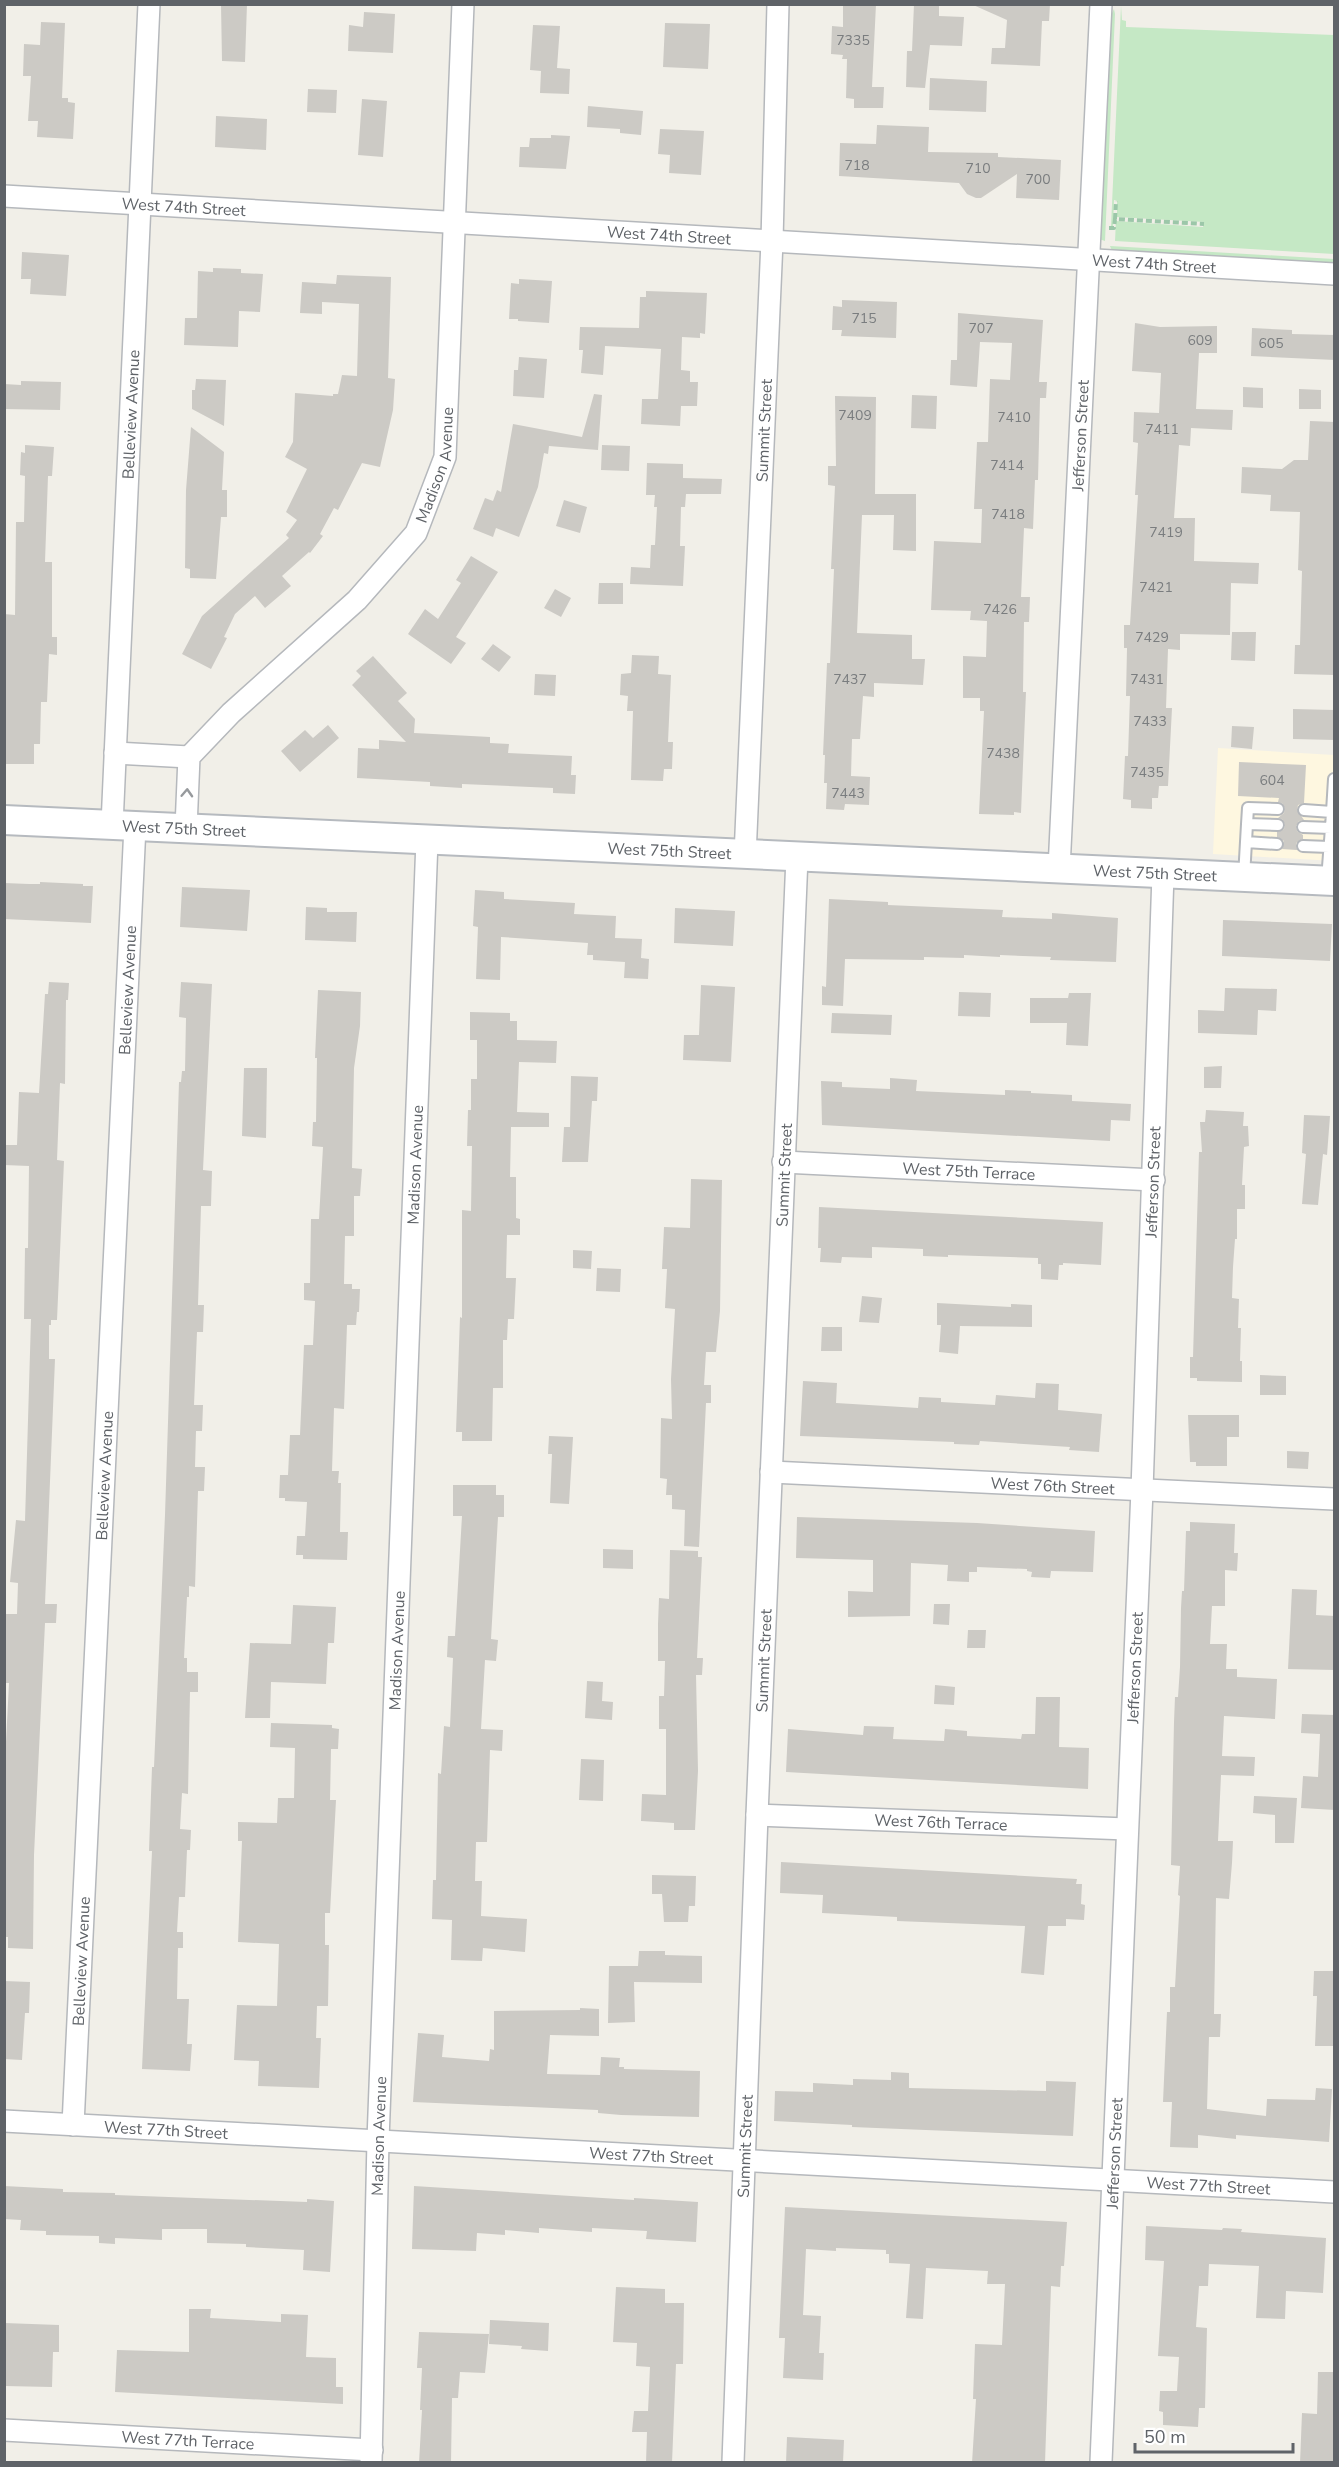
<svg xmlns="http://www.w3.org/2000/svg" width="1339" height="2467" font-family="'Nunito Sans',sans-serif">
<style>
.commercial{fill:#fef7e0}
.green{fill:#c5e8c5}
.building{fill:#cccac5}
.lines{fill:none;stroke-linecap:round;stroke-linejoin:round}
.service-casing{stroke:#b5b8bc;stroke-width:14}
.minor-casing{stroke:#b5b8bc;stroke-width:24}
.secondary-casing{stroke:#b6babf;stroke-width:32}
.path{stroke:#9cc7a9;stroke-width:4;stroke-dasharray:6 3;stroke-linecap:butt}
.service{stroke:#fff;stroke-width:10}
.minor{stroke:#fff;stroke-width:21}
.secondary{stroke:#fff;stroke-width:28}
.oneway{stroke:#979a9d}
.labels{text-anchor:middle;stroke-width:4.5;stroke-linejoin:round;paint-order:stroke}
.number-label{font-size:14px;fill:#7a7d7f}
.street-label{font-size:16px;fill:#5f6368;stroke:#fff}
</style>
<rect width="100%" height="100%" fill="#f1efe8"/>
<path class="commercial" d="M1218,748L1334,755V861L1213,854Z"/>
<path class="green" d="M1121,6L1122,20L1126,21V27L1334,35V254L1115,241L1116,221L1203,227L1204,222L1117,217V201L1114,200L1113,226H1111Z
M1114,9L1115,14L1105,241L1099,239L1102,220L1111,15Z
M1110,246L1334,259V263L1113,253Z"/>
<path class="building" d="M221,4H247L245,62L222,61Z
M843,4H876L872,87H884L883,108H854V99L846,98L847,59H842L843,55L831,54L832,26L843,27Z
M914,4H939V16L964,17L962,46L930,45L925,88L906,87L907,51H912Z
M971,4H1050L1049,21H1042L1040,66L991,64L992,48H1005L1007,20Z
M364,12L395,14L393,53L348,51L349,25L363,27Z
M41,22L65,23L62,98H68V102L75,103L73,139L37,137L38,121H28L31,76H23L24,44L40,45Z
M665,23L710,24L708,69L663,67Z
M533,25L560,26L557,68L570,69L569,94L540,93L541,71L530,70Z
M930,78L987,81L986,112L929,110Z
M308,89L337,90L336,113L307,112Z
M362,99L387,101L383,157L358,155Z
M588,106L643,111L641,135L620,133V129L587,127Z
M216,116L267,119L266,150L215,147Z
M877,125L929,127L928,152L998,153V157L1061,160L1059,200L1016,198L1017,174L981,198H976L967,194L959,183L839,176L840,143L876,144Z
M660,129L704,131L701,175L669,173L670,155L658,154Z
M551,135L570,136L566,169L519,167L520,147H529L530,138H551Z
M22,252L69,255L66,296L30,294L31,279H21Z
M213,268L241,269V273L263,274L260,312L239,311L238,347L184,345L185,318H197L198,271L213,272Z
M337,275L391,277L388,378L395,379L393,410L380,467L362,463L338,510L334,508L320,534L323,536L310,553L309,552L282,576L291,586L265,608L255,596L235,614L224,637L227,638L211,669L182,654L202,616L289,538L286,535L297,520L286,512L307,469L285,457L293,442L295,393L333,396V394H338L342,375L357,376L359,304L322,302V314L300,313L302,282L336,284Z
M519,279L552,281L549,323L518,321V319H509L511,283L519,284Z
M646,291L707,293L705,334L700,333V338L682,337L681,370L690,371V382H698L697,406H681L680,426L641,424L642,399H658L661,349L605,346L603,375L581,373L583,350H579L580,327L639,328L640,297H646Z
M842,300L897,302L896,338L841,336L842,330H832L833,306L842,307Z
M958,313L1043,320L1039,382H1047L1046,398H1040L1038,480H1035L1033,529L1024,528L1021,597H1030L1029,622H1024L1023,692H1026L1021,813L1014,812V815L979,814L984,711H980V698H963V656L986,657L987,621L970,620L971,611L931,610L934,541L981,543L982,509H974L977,442H988L990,379L1010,380L1012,343L980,342L977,387L950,385L951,360H957Z
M1135,323L1160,327L1217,326V353H1199L1196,409L1233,410L1232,430L1191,428L1190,446L1179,445L1174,518H1195L1194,561L1259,563L1258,584L1231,583L1230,635L1180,634V650L1168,649L1166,708H1172L1168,786H1159L1158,798H1152V809L1131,808V800L1123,799L1125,756H1128L1130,696H1126L1127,648H1124V625H1130L1138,495H1135L1138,443L1133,442L1134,412L1159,413L1161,373L1132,371Z
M1252,328L1292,330V334L1335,335V360L1251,356Z
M519,357L547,359L544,398L513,396L514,370H518Z
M196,379L226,380L224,426L192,409V390H195Z
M21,381L61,382L60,410L4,409V384L21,385Z
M1243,387L1263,388V408L1243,407Z
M1299,389L1321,390V409H1299Z
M594,394L602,395L598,450L549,446L548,454L544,453L538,487L519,537L496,528L493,537L473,529L485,498L493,501L497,490L501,492L513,424L582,437Z
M912,395L937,396L936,429L911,428Z
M835,396L876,397L875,494H916V551L893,550L894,515H862L857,633L912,635V659H925L923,685L874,683V697L863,696L860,739H852L851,776L870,777L869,805L845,804L844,810L826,809L827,783H824L825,755H823L827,663H830L834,569H831L835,486L828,485V466H836Z
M1310,421L1335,422V675L1294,674L1295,645H1300L1302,571L1298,570L1300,512L1270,511L1271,495L1241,493L1242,467L1282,469L1294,460H1308Z
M191,427L224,452L222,490H227V517H221L216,579L190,578V569L185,568L186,490Z
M25,445L54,447L52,476H48L45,562H52V637H57V655L49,654L47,702H41L40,744H34V764H4V614L15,615L16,522H24L25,476L20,475L21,452L25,453Z
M602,445L630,446L629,471L601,470Z
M647,463L683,464V478L722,479L721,494H686L685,507H681L680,546H685L683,586L630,584L631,567L650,568L651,545H655L657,507H654L655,495H646Z
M564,500L587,507L580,533L556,526Z
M471,556L498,572L456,637L466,643L451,664L408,634L425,609L438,619L461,583L456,580Z
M599,583H623V604H598Z
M555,589L571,598L561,617L544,608Z
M1232,632H1256L1255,661L1231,660Z
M493,644L511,657L499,672L481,659Z
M632,655L659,656L658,674L671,675L668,742H673L672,769H664L663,781L631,780L633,711H627L628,696L620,695L621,674L631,673Z
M373,656L407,693L398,701L415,719L414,733L490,737V743L509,744L508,753L572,756L571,775H576L575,794L553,793V788L462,784V788L430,786V782L357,778L358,748L379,749V740L406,742L352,685L361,676L356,671Z
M535,674L556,675L555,696L534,695Z
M1293,709L1335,710V740L1293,739Z
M328,725L339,738L300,772L281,751L305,730L313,738Z
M1232,726L1254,727L1252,749L1231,747Z
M1239,762L1306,765L1304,803L1298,805L1297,810L1304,820L1299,821L1296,826L1297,831L1303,835V839L1296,843L1297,850L1282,849L1284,841L1277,837V832L1284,829L1285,825L1282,819L1278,818L1284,813L1285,809L1282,803L1278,802L1279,798L1238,796Z
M40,882L83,884V886H93L91,923L4,919V883L29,884H40Z
M182,887L250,890L247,931L180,927Z
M475,890L504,892V899L575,903L574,914L616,916L615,938L642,939L641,958L649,959L648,979L624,978L625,962L593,960V955H587L588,943L501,937L500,980L476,979L478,927L473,926Z
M829,899L888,902V905L1003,910L1002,917L1052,919V913L1118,918L1116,962L1050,960L1051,957L1000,955V957L964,955V958L924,957V960L845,959L843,1006L822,1005V986L826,987Z
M306,907L327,908V912H357L356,942L305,940Z
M675,908L735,911L733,946L674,943Z
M1223,920L1332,924L1330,961L1222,956Z
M49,982L69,983L68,1000H66L65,1084L60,1083L57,1160L64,1161L57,1320H51V1325H49V1359H55L45,1604H57L56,1623H45L34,1855L33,1949L8,1948V1937H4V1781L9,1683H6L4,1676V1614H17L18,1583L10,1582L16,1520L25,1521L31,1319H24L25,1248H28L29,1166L4,1165V1145H17L19,1092L39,1093L45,994H48Z
M181,982L212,984L203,1170L212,1171L211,1206H201L198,1305H204L203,1332H197L194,1405H203L202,1431H196L195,1467H205L204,1491H198L195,1587L189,1586V1597H187L184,1658H187V1672H198V1692H190L188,1794L182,1793L180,1829L191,1830L190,1850H187L185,1897H179L177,1932H183V1948H178L177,1999H189L187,2044H192L190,2071L142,2069L152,1851H149L152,1767H154L165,1515L179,1082H181L182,1071H185L186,1018L179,1017Z
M701,985L735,987L731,1062L683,1060L684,1035H699Z
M1225,988L1277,989L1276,1011L1258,1010L1257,1035L1198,1033V1010L1224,1011Z
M318,990L361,992L360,1026L354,1068L352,1168L362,1169L360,1196H354V1236H345L344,1284H352V1289H360L359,1312H357L356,1325H347L344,1409L334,1408L332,1471H339L338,1483H341L340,1532H348L347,1560L303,1559V1555H296L297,1536H305L307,1502L285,1501V1498H279L280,1475H288L290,1435H300L304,1345H313L315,1301L304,1300V1283H310L311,1219H319L323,1147L312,1146L313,1122H316L317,1058H315Z
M959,992L991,993L990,1017L958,1016Z
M1069,993H1091L1088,1046L1066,1045L1067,1023H1030V998H1068Z
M470,1012L510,1013V1021H517V1040L557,1041L556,1063L519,1062L517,1112L549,1113V1127H511L510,1177H516V1218L520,1219V1235H507L506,1278H516L514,1319H508L507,1340H503V1388H493L492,1441H462V1432H456L460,1317L462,1318V1210L471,1211L472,1146H467L468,1110H471V1079H477V1040H470Z
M832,1013L892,1015L891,1035L831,1033Z
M1222,1066L1221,1088H1204V1067Z
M244,1068H267L266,1138L242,1136Z
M571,1076L598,1077L597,1101H592L588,1162H562L564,1127H570Z
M890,1078L917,1080L916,1091L1005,1095V1090L1031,1091V1093L1072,1095V1101L1131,1104L1130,1121L1111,1120L1110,1141L822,1125L821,1081L842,1082V1087L890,1089Z
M1206,1110L1244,1112L1243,1126H1248L1249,1146L1244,1147L1242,1185H1245V1209H1237V1239H1235L1233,1267L1232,1298L1239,1299L1238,1328H1241L1240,1361H1242V1382L1197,1381V1378H1190V1357H1193L1199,1152H1202L1200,1122H1205Z
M1304,1115L1330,1116L1327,1155L1323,1154L1318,1205L1302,1204L1306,1154L1302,1153Z
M691,1179L722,1180L720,1311L716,1352H706L704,1385H711V1403H706L699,1547L684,1546L685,1510L672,1509V1495H666L667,1479L660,1478L661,1418L672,1419L671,1379L675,1309L665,1308L667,1269H662L664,1227L690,1228Z
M819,1207L1103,1222L1101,1265L1063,1263V1265H1059L1058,1280L1041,1279V1264H1038V1258L948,1255V1257L923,1256V1249L872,1247V1258L842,1257L841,1263L820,1262L821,1248H818Z
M573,1250L592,1251L591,1269L573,1268Z
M597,1268L621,1269L620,1292L596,1291Z
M862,1296L882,1298L879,1323L859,1322Z
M937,1303L1011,1307V1304L1032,1305V1327L960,1326L958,1354L939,1352L941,1325H937Z
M822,1327H842V1351H821Z
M1260,1375L1286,1376V1395H1260Z
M803,1381L837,1383L836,1403L918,1408L919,1397L941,1398V1402L995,1405L996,1395L1035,1398L1036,1383L1059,1384L1058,1410L1102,1414L1099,1452L1069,1450L1070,1447L980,1441L979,1445L954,1444V1442L800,1436Z
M1188,1415H1239V1437H1227V1466H1196V1462H1190Z
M549,1436L573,1437L569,1504L550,1503L552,1454H548Z
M1287,1451L1309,1452L1308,1469L1287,1468Z
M453,1485H496V1495H504V1517H498L491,1639L498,1640L496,1661L485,1660L481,1729L503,1730L502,1751L490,1750L487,1842H476L475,1881H482L481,1916L527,1919L525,1952L483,1948L482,1961L451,1960L452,1920L432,1919L433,1880H436L438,1773L441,1774L444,1726L450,1727L453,1658L447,1657L448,1636H455L462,1516H453Z
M797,1517L977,1523L1095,1531L1093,1572L1051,1571L1050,1578L1031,1577L1032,1572L1027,1571V1569L977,1567V1572H969V1582L947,1581L948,1565L911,1563L910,1616L848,1617V1591L873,1592V1560L796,1558Z
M1190,1522L1235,1524L1234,1553H1238L1237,1571L1225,1570V1606H1212L1210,1644H1227L1226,1669H1237V1677L1277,1679L1275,1719L1224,1716L1222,1756L1255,1757L1254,1776L1221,1775L1218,1841H1233L1232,1863L1229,1899L1216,1898L1214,2014H1221L1220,2037H1209L1207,2109L1266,2116L1267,2099L1315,2100L1316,2088L1332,2089L1329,2142L1236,2135V2139L1198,2135V2148L1170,2147L1172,2102H1163L1167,2012H1170V1987H1175L1180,1896L1178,1895L1180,1866L1171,1865L1174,1722L1175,1697H1178L1180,1667L1181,1608L1182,1591H1184L1186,1531H1190Z
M603,1549L633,1550V1569L603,1568Z
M670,1550L698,1551V1557H702L697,1658H703L702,1675H696L698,1771L695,1830H674V1823L641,1821L642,1794L666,1795V1729H659V1696H664L665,1661H658V1624L659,1598L669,1599Z
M1292,1589L1317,1590L1316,1615L1335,1616V1670L1288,1669Z
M934,1604H950L949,1625L933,1624Z
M293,1605L336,1607L334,1643H328L326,1684L271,1682L270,1718H245L250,1643L291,1644Z
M968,1630H986L985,1648H967Z
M587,1681L603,1682L602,1701L613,1702L612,1720L585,1718Z
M935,1685L955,1687L954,1705L934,1704Z
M1036,1697H1060L1059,1747L1089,1748L1088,1789L786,1772L788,1729L863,1735L864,1726L894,1727L893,1739L944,1741L945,1729L967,1731V1736L1021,1739L1022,1734H1035Z
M1302,1714L1335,1715V1810L1301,1808L1303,1776L1318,1777L1320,1734L1301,1733Z
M271,1723L332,1725V1728L339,1729L338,1749H331L330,1800H336L330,1913H325V1945H329L328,2006H317L316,2038H321L319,2088L258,2086L259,2061L234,2060L237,2005L277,2006L279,1944L238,1942L242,1841H238V1822L277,1823L278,1798H294L295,1748L270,1747Z
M581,1759L604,1760L603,1801L579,1800Z
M1254,1796L1297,1798L1294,1843H1275V1815L1253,1813Z
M781,1862L1077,1879L1076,1884H1082L1081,1904L1085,1905L1084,1920L1066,1919V1926H1048L1044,1975L1021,1973L1025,1926L897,1921V1917L822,1913L823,1895L780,1893Z
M652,1875L696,1876L695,1906H689L688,1922H664L662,1894H652Z
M639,1951H665V1955L702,1956V1983L634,1982L635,2022L608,2023L609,1966H638Z
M1314,1971H1335V2046H1315L1317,1996H1313Z
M4,1981L30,1982L29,2013H25L22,2060L4,2059Z
M580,2008L599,2009V2036L550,2035L547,2074L600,2075L601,2057L620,2058L619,2067H624V2069L700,2071L699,2117L621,2115L598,2113V2110L413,2102L418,2033L444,2035L442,2057L489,2061L490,2049L494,2050V2011L580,2010Z
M891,2072L909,2073V2088L1046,2091V2081L1076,2082L1073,2136L852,2127V2125L774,2121L775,2091L813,2092V2083L853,2085V2079L891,2080Z
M4,2186L63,2189V2192L115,2193V2195L307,2202V2199L334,2201L330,2272L303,2270L304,2250L246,2247V2244L207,2243V2229H162V2240L115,2238V2244L99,2243V2236L46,2235V2231L20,2230L21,2220L4,2219Z
M414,2186L634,2200V2198L698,2202L696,2242L646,2239L647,2231L592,2228V2232L539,2228V2233L505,2230V2235L477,2233L476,2251L412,2249Z
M785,2207L1067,2222L1064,2266H1061L1060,2287L1051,2286L1045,2463H972L976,2399H973L975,2344L1002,2345L1005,2284H987L988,2271L926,2268L923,2319L906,2318L910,2264L889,2263V2254H886V2250L836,2248V2251L806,2249L803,2315L821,2316L819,2353H824L823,2380L783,2378L785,2338H779Z
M1146,2226L1222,2230L1223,2228L1242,2229L1241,2232L1326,2238L1323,2293L1286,2291L1285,2319L1256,2318L1259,2266L1209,2264L1208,2286H1199L1196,2327L1207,2328L1205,2408H1199L1198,2427L1163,2425V2412L1159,2411L1160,2391H1177L1179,2357L1158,2356L1164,2261L1145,2260Z
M616,2287L665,2289V2303H684L683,2364H676L672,2463H646L647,2432H632L634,2411H648L650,2367L636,2366L637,2343L613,2342Z
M189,2309H211L210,2318L281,2322V2314L308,2315L306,2357L336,2358V2387H343V2404L115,2392L117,2350L189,2352Z
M490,2320L549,2323L548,2351L521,2349L522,2346L489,2344Z
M4,2323L59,2325V2352H53L52,2387L4,2386Z
M419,2332L489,2334L485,2373L460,2372L458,2398H452L451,2463H419L422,2410H420L422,2368H417Z
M1318,2372H1335V2463H1300L1302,2413L1317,2414Z
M787,2437L844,2440L843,2463H786Z"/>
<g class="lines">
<defs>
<path id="service" d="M1334,779L1331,828H1334
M1304,810L1332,812
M1247,824L1248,808L1278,809
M1303,827L1331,828L1327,880
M1246,842L1277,844
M1303,846L1329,847
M1244,877L1247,824L1278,825"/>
<g id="minor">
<path id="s1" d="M4,196L1334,274"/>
<path d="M115,753L189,757"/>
<path id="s2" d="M112,825L149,4"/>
<path id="s3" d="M186,828L189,757L231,713L357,600L416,533L445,457L463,4"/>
<path id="s4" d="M745,856L772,241L778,4"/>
<path id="s5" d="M1059,869L1101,4"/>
<path id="s6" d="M783,1162L1154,1180"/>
<path id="s7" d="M771,1472L1334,1499"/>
<path id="s8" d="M757,1815L1127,1829"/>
<path id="s9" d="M4,2121L1334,2192"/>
<path id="s10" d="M73,2125L135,826"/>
<path id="s11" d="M4,2430L372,2450"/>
<path id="s12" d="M371,2462L378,2140L427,840"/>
<path id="s13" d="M733,2462L757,1815L797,857"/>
<path id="s14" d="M1101,2462L1142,1490L1163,874"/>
</g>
<g id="secondary">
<path id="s15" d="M4,820L1334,881"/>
</g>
</defs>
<use href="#service" class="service-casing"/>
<use href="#minor" class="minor-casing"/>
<use href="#secondary" class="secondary-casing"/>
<path class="path" d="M1115,219L1116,201
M1109,228H1114L1115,219L1204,224"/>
<use href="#service" class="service"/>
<use href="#minor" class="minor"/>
<use href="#secondary" class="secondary"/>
</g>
<defs><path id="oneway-chevron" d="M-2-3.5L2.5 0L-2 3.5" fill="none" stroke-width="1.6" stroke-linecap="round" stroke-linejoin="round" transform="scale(1.5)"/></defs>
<use class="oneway" href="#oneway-chevron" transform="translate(187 793) rotate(-87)"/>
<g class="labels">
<g class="number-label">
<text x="853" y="45">7335</text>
<text x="857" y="170">718</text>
<text x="978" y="173">710</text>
<text x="1038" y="184">700</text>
<text x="864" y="323">715</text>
<text x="981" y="333">707</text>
<text x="1200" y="345">609</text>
<text x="1271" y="348">605</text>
<text x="855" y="420">7409</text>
<text x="1014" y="422">7410</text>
<text x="1162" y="434">7411</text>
<text x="1007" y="470">7414</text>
<text x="1008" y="519">7418</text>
<text x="1166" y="537">7419</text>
<text x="1156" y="592">7421</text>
<text x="1000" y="614">7426</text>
<text x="1152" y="642">7429</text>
<text x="850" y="684">7437</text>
<text x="1147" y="684">7431</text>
<text x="1150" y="726">7433</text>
<text x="1003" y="758">7438</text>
<text x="1147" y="777">7435</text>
<text x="1272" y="785">604</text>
<text x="848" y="798">7443</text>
</g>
<g class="street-label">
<text dy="6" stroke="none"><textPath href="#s1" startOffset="180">West 74th Street</textPath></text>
<text dy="6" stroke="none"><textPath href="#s1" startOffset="666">West 74th Street</textPath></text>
<text dy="6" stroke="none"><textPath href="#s1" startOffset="1152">West 74th Street</textPath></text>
<text dy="6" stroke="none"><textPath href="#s2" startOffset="411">Belleview Avenue</textPath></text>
<text dy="6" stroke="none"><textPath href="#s4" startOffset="426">Summit Street</textPath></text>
<text dy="6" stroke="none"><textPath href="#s5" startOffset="434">Jefferson Street</textPath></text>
<text dy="6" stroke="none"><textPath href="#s3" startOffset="462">Madison Avenue</textPath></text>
<text dy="6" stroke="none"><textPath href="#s15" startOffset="180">West 75th Street</textPath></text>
<text dy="6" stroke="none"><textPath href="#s15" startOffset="666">West 75th Street</textPath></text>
<text dy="6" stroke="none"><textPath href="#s15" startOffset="1152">West 75th Street</textPath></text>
<text dy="6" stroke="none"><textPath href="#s10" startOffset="1136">Belleview Avenue</textPath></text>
<text dy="6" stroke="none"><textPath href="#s12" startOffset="1298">Madison Avenue</textPath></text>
<text dy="6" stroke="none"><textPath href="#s6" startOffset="186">West 75th Terrace</textPath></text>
<text dy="6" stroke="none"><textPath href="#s13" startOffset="1288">Summit Street</textPath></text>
<text dy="6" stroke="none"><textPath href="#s14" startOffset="1281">Jefferson Street</textPath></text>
<text dy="6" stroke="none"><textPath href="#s10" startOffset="650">Belleview Avenue</textPath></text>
<text dy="6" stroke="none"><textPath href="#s7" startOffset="282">West 76th Street</textPath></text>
<text dy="6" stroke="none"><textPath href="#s12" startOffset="812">Madison Avenue</textPath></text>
<text dy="6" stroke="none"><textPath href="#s13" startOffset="802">Summit Street</textPath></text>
<text dy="6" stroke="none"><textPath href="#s14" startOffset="795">Jefferson Street</textPath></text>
<text dy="6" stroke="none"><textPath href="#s8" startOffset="184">West 76th Terrace</textPath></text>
<text dy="6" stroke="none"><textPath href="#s10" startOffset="164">Belleview Avenue</textPath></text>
<text dy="6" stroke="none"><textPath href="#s9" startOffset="162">West 77th Street</textPath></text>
<text dy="6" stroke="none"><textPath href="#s12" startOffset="326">Madison Avenue</textPath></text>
<text dy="6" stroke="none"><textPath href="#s13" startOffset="316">Summit Street</textPath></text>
<text dy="6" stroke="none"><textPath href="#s9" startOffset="648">West 77th Street</textPath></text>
<text dy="6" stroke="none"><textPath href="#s14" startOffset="309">Jefferson Street</textPath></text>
<text dy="6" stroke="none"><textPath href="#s9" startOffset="1206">West 77th Street</textPath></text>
<text dy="6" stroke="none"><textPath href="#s11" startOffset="184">West 77th Terrace</textPath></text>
</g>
</g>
<rect width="1339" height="2467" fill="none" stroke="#5f6368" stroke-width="12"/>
<path d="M1135 2443v9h158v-9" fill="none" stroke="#5f6368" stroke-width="3"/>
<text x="1144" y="2443" font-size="18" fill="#5f6368" stroke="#ffffff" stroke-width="4.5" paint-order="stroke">50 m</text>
</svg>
